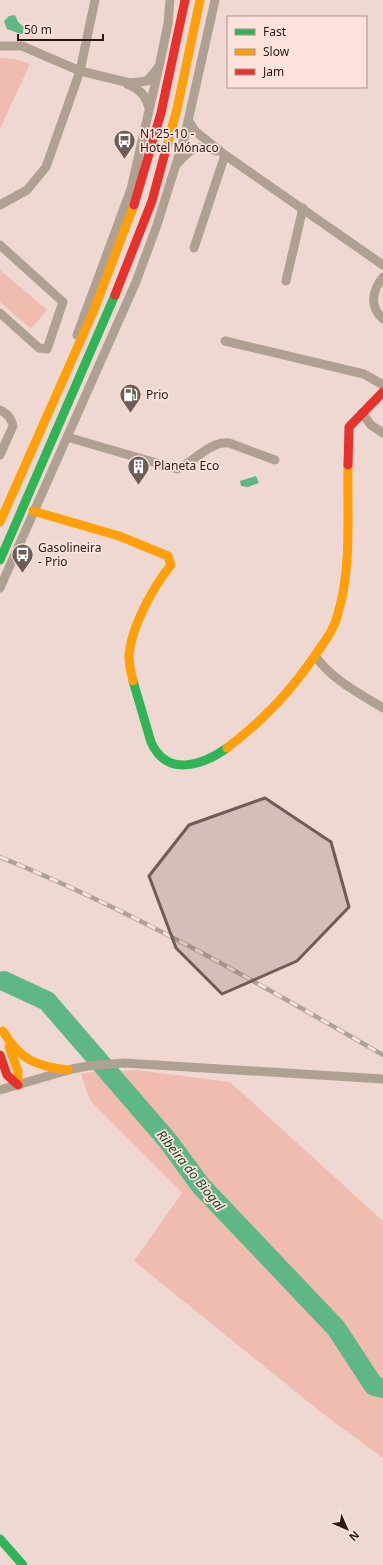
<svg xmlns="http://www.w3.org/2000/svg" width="383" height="1565" font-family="'Noto Sans',sans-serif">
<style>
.green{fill:#f0bcaf}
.water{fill:#5eb784}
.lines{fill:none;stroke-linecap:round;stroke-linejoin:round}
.river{stroke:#5eb784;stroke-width:20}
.street{stroke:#afa191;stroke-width:9}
.fast{stroke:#30b455;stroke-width:9}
.slow{stroke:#ff9f0a;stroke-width:9}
.jam{stroke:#e5322d;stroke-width:9}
.rail-casing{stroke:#afa196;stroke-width:4.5}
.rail{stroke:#fde2db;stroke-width:3;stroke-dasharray:9;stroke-linecap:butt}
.marked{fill:#6e5c57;fill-opacity:0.2;stroke:#6e5c57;stroke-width:3;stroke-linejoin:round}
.labels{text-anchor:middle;stroke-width:3.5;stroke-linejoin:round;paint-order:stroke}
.poi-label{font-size:12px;fill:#291915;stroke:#fde2db;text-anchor:start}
.water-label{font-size:13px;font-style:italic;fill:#17492c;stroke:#fde2db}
</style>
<rect width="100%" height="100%" fill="#efd8d2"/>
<path class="green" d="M0,58L15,59L30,64L0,129Z
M0,270L47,310L31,329L0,302Z
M137,1070L230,1082L383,1221V1458L322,1413L134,1261L182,1193L91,1102L82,1078V1073Z"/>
<path class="water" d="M15,15L18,22L25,28L26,32L21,34L7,29L4,21L9,16Z
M256,476L259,483L248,487L241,486L240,481Z"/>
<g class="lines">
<path class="river" d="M4,981L47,1001L168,1141L201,1186L336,1328L374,1386L383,1388"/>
<path class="street" d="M0,46H22L80,71L130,83L147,81L158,68
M127,84C139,89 146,95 149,108
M188,120L195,131L225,155L383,265
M178,163C190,149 197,143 216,151
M0,205L27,190L46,167L80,71L95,0
M0,245L63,302L47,349L39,348L0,313
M194,248L225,155
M383,277C372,291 369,306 383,319
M286,281L303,208
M77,335L131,189L159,67L168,24L170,0
M225,341L364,374L383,385
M0,410C8,414 11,418 13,426L0,455
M362,413L371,425L383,433
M67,437L177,469C195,462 209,441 229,443L275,460
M0,588L136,282L157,225L184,139L215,0
M315,656C334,681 357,692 383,708
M0,1090L72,1069L88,1066L124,1063L383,1079"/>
<path class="fast" d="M0,560L115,295
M133,681L151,742C167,778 203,765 227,748
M0,1539L23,1565"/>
<path class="slow" d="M166,149L177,109L200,0
M33,511L119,536L168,556L171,565C153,587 131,627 129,656C129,664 131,673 133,681
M0,522L94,310L134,205
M227,748C266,718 293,689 320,648C328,637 335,627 338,613C352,568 347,512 348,465
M3,1031C20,1060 36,1066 68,1070
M9,1047L18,1071V1085"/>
<path class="jam" d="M134,205L161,113L185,0
M115,295L152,201L166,149
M348,465L349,427L383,392
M0,1055L7,1075L18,1085"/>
<defs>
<path id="rail" d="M0,857C134,911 258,983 383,1055"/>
</defs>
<use href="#rail" class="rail-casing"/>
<use href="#rail" class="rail"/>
</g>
<path class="marked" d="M265,798L331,842L349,907L297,961L222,994L176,948L149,876L189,825Z"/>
<defs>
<symbol id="bus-pin" viewBox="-11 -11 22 30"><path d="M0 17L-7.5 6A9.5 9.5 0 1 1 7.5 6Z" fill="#6e5c57" stroke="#fde2db"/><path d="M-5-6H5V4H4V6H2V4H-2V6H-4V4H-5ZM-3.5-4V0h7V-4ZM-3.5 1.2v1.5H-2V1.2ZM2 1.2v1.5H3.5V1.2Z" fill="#fff"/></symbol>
<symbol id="fuel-pin" viewBox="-11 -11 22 30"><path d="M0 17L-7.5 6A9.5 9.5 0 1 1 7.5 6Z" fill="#6e5c57" stroke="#fde2db"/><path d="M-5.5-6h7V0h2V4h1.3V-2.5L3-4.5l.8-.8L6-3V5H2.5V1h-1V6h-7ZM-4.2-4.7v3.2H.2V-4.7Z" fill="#fff"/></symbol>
<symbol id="building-pin" viewBox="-11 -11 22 30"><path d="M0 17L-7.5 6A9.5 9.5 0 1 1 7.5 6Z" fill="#6e5c57" stroke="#fde2db"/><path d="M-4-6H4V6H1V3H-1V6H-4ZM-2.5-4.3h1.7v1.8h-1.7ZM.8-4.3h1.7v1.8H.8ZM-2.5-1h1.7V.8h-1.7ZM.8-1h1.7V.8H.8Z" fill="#fff"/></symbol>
</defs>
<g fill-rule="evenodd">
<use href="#bus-pin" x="112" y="128" width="25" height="34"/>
<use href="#fuel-pin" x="118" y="382" width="25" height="34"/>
<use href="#building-pin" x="126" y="454" width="25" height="34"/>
<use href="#bus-pin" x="10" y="542" width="25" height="34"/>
</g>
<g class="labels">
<g class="poi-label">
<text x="140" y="138">N125-10 -<tspan x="140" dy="14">Hotel Mónaco</tspan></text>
<text x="146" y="399">Prio</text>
<text x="154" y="470">Planeta Eco</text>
<text x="38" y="552">Gasolineira<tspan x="38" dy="14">- Prio</tspan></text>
</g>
<g class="water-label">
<text transform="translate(191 1170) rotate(51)" y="5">Ribeira do Biogal</text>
</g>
</g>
<rect x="227" y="16" width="140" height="72" fill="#fde2db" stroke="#a8928c"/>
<rect x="235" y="29" width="20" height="6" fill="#30b455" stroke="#a8928c"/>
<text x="263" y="36" font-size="12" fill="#291915">Fast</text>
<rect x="235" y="49" width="20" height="6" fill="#ff9f0a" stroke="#a8928c"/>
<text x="263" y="56" font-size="12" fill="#291915">Slow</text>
<rect x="235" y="69" width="20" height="6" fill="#e5322d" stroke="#a8928c"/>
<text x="263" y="76" font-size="12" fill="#291915">Jam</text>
<g transform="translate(347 1529) rotate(135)" stroke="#fde2db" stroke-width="3" paint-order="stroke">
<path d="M0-3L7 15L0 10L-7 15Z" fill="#291915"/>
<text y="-6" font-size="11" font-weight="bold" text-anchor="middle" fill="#291915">N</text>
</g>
<path d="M18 34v6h85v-6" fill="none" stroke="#291915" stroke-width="2"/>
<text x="24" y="34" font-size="12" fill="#291915" stroke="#fde2db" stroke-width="3" paint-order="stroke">50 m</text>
</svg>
